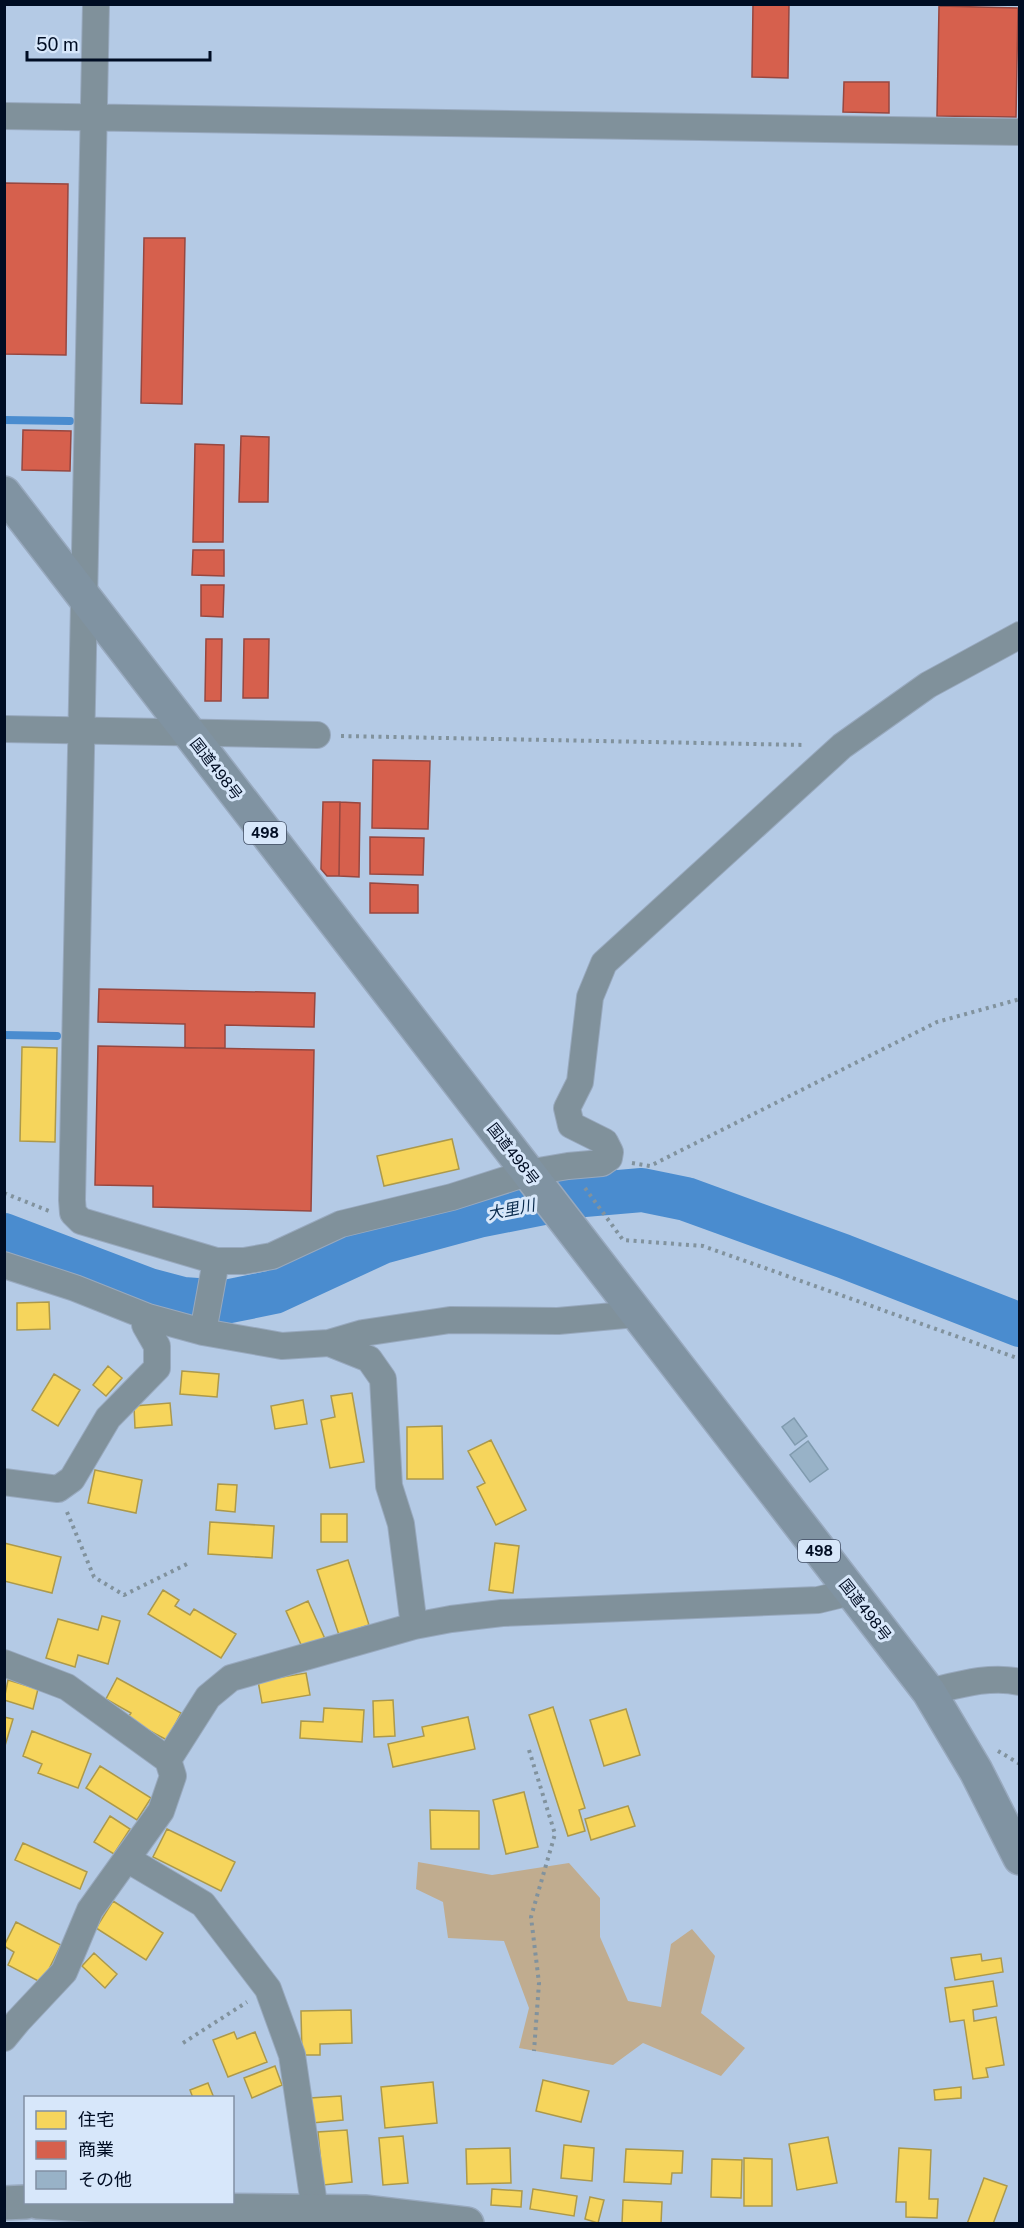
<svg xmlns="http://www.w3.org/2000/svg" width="1024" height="2228" font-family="'Public Sans','Noto Sans JP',sans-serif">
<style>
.green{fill:#c0ac8f}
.homes{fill:#f6d55c;stroke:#ac994b;stroke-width:1.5}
.shops{fill:#d6604d;stroke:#964740;stroke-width:1.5}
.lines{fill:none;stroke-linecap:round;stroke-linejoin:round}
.stream{stroke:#4a8ccf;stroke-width:8}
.river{stroke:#4a8ccf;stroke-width:44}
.building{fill:#98b2c7;stroke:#809baf;stroke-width:1.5}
.minor-casing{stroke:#98a9be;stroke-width:28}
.tertiary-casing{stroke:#98a9be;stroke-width:36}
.trunk-casing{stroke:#98a9be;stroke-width:36}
.path{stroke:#81929d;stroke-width:4;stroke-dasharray:3 4.5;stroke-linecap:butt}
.minor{stroke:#80919b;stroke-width:26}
.tertiary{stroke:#80919b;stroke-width:33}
.trunk{stroke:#8093a2;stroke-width:33}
.labels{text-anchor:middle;stroke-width:6;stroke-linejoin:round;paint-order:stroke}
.shield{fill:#d7e7fa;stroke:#404e64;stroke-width:1.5}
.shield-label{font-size:14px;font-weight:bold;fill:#000d23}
.street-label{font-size:15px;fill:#000d23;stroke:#d7e7fa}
.water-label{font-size:16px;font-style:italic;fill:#092a4c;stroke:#d7e7fa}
</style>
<rect width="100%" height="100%" fill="#b4cae5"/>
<path class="green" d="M418,1862L492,1875L569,1863L600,1898V1937L628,2001L661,2007L671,1944L692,1929L715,1956L701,2013L745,2048L721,2076L643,2043L613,2065L519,2048L529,2008L504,1941L448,1938L443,1902L416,1889Z"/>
<path class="homes" d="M22,1047L57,1048L55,1142L20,1141Z
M452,1139L459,1169L384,1186L377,1156Z
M49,1302L50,1329L17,1330V1303Z
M108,1366L122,1378L106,1396L93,1385Z
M182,1371L219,1374L217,1397L180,1394Z
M54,1374L80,1390L58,1426L32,1410Z
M352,1393L364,1462L330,1468L321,1420L335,1417L331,1396Z
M303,1400L307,1424L275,1429L271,1406Z
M170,1403L172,1425L135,1428L134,1406Z
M442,1426L443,1479H407V1427Z
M491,1440L526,1510L496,1525L477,1487L485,1483L468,1451Z
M95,1470L142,1480L136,1513L88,1503Z
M218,1484L237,1485L235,1512L216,1510Z
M321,1514H347V1542H321Z
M210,1522L274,1526L272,1558L208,1554Z
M4,1543L61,1557L52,1593L4,1581Z
M495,1543L519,1546L513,1593L489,1590Z
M348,1560L369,1625L339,1635L317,1570Z
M163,1590L179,1600L175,1606L190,1615L194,1609L236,1634L221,1658L148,1614Z
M308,1601L325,1639L303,1649L286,1611Z
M102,1616L120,1621L108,1664L78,1655L75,1667L46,1658L58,1619L98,1630Z
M306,1673L310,1695L262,1703L258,1681Z
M117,1678L181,1713L167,1740L127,1719L131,1713L106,1699Z
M8,1680L38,1689L33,1709L4,1700Z
M393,1700L395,1736L374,1737L373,1701Z
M553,1707L585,1808L579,1810L585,1831L568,1836L529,1715Z
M324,1708L364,1710L362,1742L300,1738L301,1721L323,1722Z
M626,1709L640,1755L604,1766L590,1720Z
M4,1717L13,1719L4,1749Z
M468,1717L475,1749L393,1767L388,1744L424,1736L422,1727Z
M32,1731L91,1754L78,1788L38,1773L42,1764L23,1756Z
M100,1766L151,1798L137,1820L86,1788Z
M524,1792L538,1847L506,1854L493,1800Z
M628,1806L635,1826L591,1840L585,1819Z
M430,1810L479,1811V1849H431Z
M110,1816L130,1829L114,1854L94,1842Z
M167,1829L235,1862L221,1891L153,1857Z
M23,1843L87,1872L80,1889L15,1860Z
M113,1901L163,1933L146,1960L96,1928Z
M16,1922L61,1945L42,1983L8,1965L14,1952L4,1946Z
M94,1953L117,1974L105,1988L82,1966Z
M981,1954L982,1961L1001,1958L1003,1972L955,1980L951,1958Z
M993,1981L997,2006L973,2010L974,2021L996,2017L1004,2065L986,2068L988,2077L973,2079L964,2020L950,2022L945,1988Z
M351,2010L352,2043L320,2044V2055H302L301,2011Z
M234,2032L237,2039L255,2032L267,2062L228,2077L213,2040Z
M275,2066L282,2085L252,2098L244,2078Z
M543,2080L589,2091L581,2122L536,2111Z
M433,2082L437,2123L385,2128L381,2087Z
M208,2083L214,2098H193L190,2090Z
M961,2087V2098L935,2100L934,2090Z
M341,2096L343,2120L312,2123L310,2098Z
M347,2130L352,2182L323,2185L318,2132Z
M403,2136L408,2183L383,2185L379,2138Z
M828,2137L837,2183L797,2190L789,2144Z
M564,2145L594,2148L592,2181L561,2178Z
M510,2148L511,2183L467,2184L466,2149Z
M899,2148L931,2150L929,2199H938L937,2218L906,2217V2202H896Z
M626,2149L683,2151L682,2173H672L671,2184L624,2182Z
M744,2158L772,2159V2206H744Z
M712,2159L742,2160L741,2198L711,2197Z
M984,2178L1007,2186L993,2224H967Z
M492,2189L522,2191L521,2207L491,2205Z
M533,2189L577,2196L574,2216L530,2209Z
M590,2197L604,2200L598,2223L585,2219Z
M623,2200L662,2202L661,2224H622Z"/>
<path class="shops" d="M753,4H789L788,78L752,77Z
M939,6L1018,8L1016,117L937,116Z
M844,82H889V113L843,112Z
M4,183L68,184L66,355L4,354Z
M144,238H185L182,404L141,403Z
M23,430L71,431L70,471L22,470Z
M241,436L269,437L268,502H239Z
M195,444L224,445L223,542H193Z
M193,550H224V576L192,575Z
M201,585H224L223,617L201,616Z
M206,639H222L221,701H205Z
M244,639H269L268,698H243Z
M373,760L430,761L428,829L372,828Z
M323,802H340L339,876H327L321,869Z
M340,802L360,803L359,877L339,876Z
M370,837L424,838L423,875L370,874Z
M370,883L418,885V913H370Z
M99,989L315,993L314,1027L225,1025V1048H185V1024L98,1022Z
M98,1046L314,1050L311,1211L153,1207V1186L95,1185Z"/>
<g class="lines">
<path class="stream" d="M4,420L70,421
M4,1035L57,1036"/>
<path class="river" d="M4,1235L149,1290L183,1299L225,1302L274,1292L382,1242L478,1216L584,1195L642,1190L686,1199L843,1256L1020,1325"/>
</g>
<path class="building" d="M794,1418L807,1436L795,1445L782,1427Z
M808,1441L828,1469L810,1482L790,1455Z"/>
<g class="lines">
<defs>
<path id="minor" d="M96,4L72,1200L73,1213L81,1221L216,1261H244L272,1256L341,1224L452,1197L527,1173L568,1166L602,1163L609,1158L610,1152L605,1142L571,1125L567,1108L580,1082L590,997L604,963L842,746L928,685L1020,635
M4,116L1020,132
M4,729L317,735
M4,1265L75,1288L148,1317L203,1332L282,1346L329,1343L363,1333L450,1320L558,1321L636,1314
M203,1332L216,1261
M329,1343L369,1359L383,1379L389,1486L401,1524L414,1626
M4,1482L58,1489L72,1479L108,1418L157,1368V1346L145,1325L148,1317
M4,1663L67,1687L168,1760L173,1776L161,1811L90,1910L64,1972L18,2021L4,2038
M929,1692C958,1685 990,1675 1020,1682
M168,1760L208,1697L231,1678L414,1626L451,1619L502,1613L818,1600L851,1592
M127,1859L203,1904L268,1989L292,2055L315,2211"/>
<path id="tertiary" d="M37,2202L172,2210L366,2212L467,2224
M4,2203L26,2202"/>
<path id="trunk" d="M4,493L929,1692L976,1771L1020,1858"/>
</defs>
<use href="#minor" class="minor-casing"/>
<use href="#tertiary" class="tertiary-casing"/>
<use href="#trunk" class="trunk-casing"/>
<path class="path" d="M341,736L805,745
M632,1163L650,1166L937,1022L1020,999
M585,1188L623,1240L703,1246L1020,1359
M4,1193L49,1211
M67,1512L94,1577L124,1595L189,1563
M529,1750L555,1834L531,1917L539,1983L534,2051
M998,1751L1020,1764
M183,2043L247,2002"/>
<use href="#minor" class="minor"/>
<use href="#tertiary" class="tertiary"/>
<use href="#trunk" class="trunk"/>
</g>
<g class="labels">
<g class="shield">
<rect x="244" y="822" width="42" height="22" rx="4.5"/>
<rect x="798" y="1540" width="42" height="22" rx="4.5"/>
</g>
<g class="shield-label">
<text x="265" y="838">498</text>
<text x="819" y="1556">498</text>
</g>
<g class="street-label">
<text transform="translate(216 769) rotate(52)" y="5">国道498号</text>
<text transform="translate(513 1154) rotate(52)" y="5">国道498号</text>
<text transform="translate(865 1610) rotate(52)" y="5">国道498号</text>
</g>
<g class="water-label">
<text transform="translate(511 1209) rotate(-11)" y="6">大里川</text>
</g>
</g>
<rect width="1024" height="2228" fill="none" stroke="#000d23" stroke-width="12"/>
<rect x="24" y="2096" width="210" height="108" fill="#d7e7fa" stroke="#8190a4" stroke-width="1.5"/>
<rect x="36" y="2111" width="30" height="18" fill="#f6d55c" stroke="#8190a4" stroke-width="1.5"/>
<text x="78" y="2126" font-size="18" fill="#000d23">住宅</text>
<rect x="36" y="2141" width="30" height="18" fill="#d6604d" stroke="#8190a4" stroke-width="1.5"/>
<text x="78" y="2156" font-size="18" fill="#000d23">商業</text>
<rect x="36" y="2171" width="30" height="18" fill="#98b2c7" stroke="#8190a4" stroke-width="1.5"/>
<text x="78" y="2186" font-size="18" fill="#000d23">その他</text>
<path d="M27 51v9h183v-9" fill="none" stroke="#000d23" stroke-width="3"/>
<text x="36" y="51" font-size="18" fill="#000d23" stroke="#d7e7fa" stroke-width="4.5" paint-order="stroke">50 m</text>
</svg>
